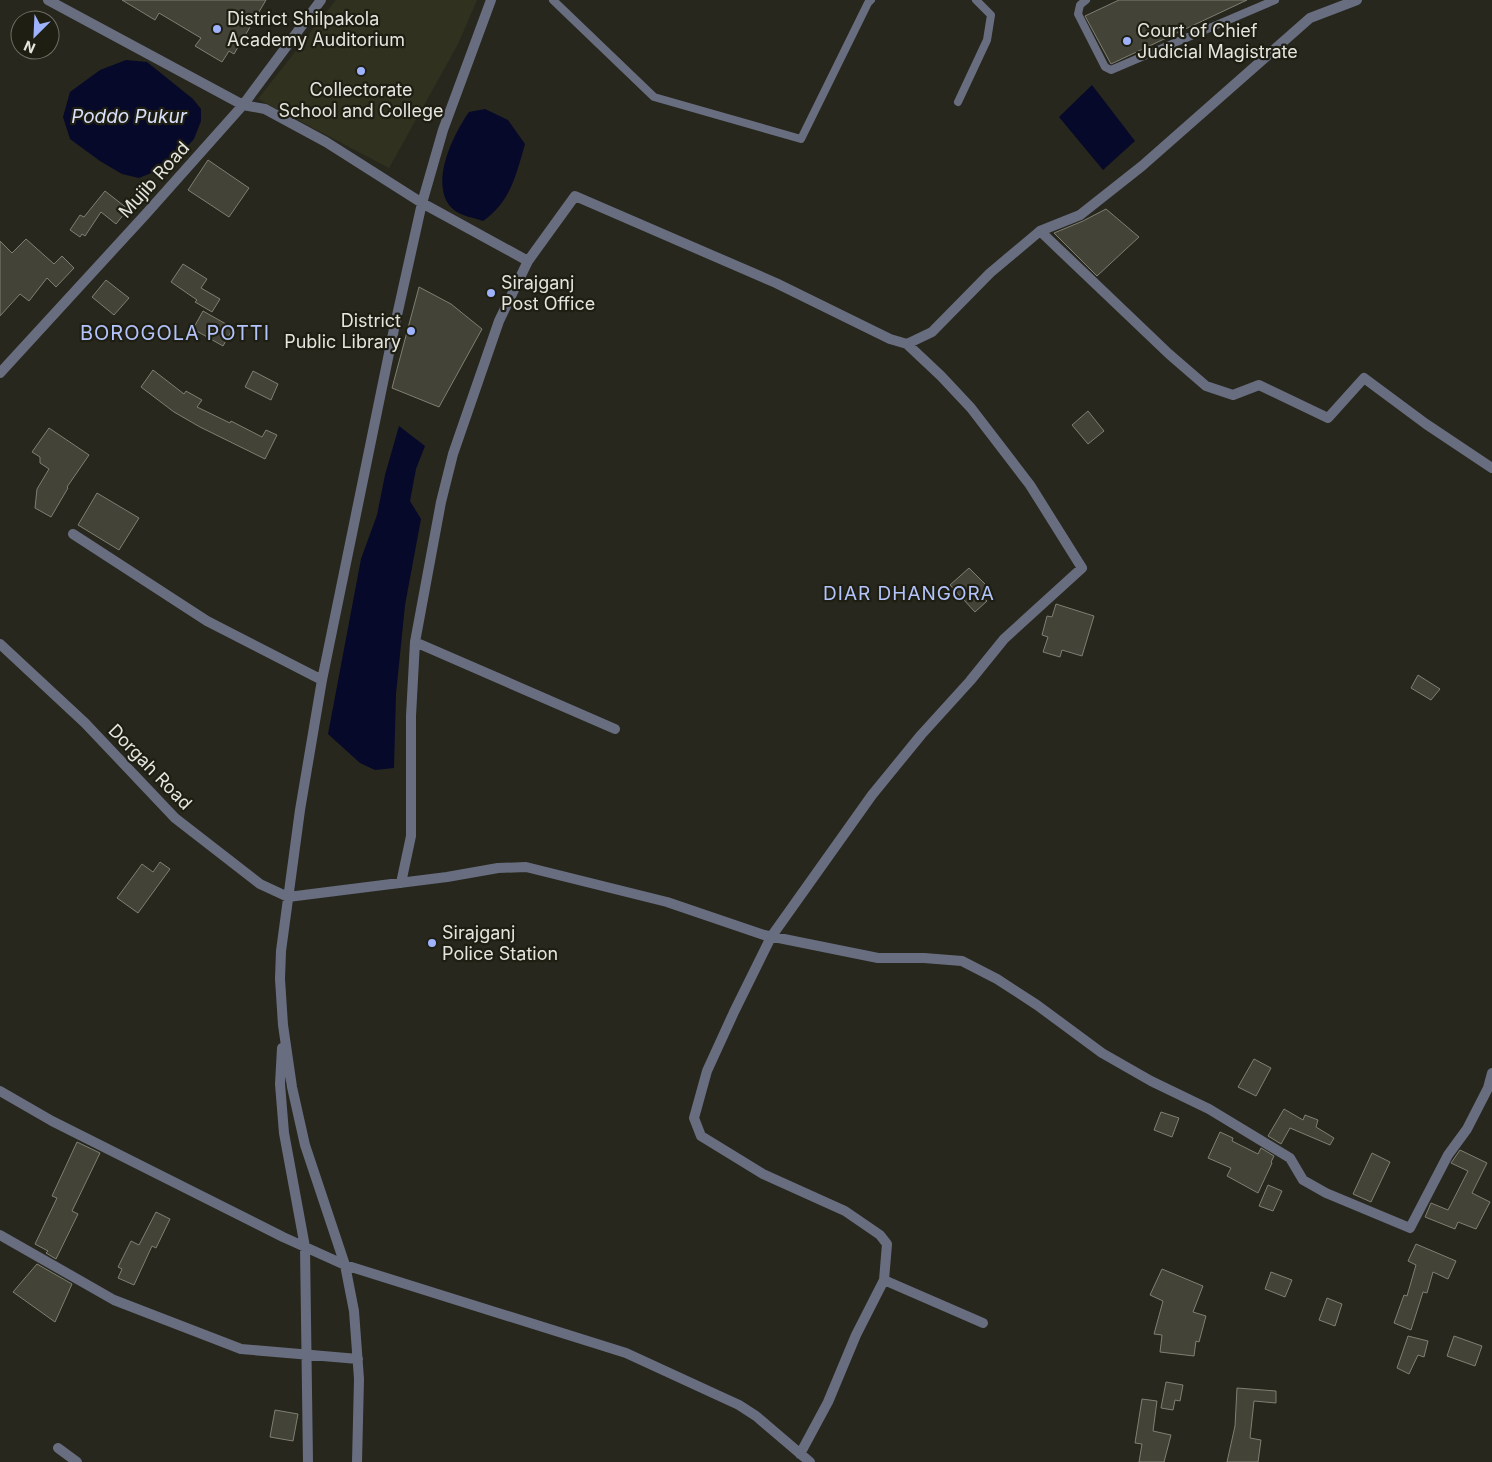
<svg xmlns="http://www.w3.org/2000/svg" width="1492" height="1462" font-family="Inter,sans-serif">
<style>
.built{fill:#313120}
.water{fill:#060929}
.building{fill:#434338;stroke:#7f7f73}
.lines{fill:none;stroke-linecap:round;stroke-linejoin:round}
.lane{stroke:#686e80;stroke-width:8}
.street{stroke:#686e80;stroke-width:10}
.poi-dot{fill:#9fb3fd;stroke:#1e1e13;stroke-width:2}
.labels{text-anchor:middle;stroke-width:4.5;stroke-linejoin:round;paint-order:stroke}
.poi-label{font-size:18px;fill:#e5e5df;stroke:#1e1e13;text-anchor:start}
.street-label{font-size:18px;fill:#e5e5df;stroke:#1e1e13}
.water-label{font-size:19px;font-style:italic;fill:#d9e1fc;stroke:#1e1e13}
.neighbourhood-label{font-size:19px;letter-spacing:1px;fill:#b3c3fb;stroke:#1e1e13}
.quarter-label{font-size:20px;letter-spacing:1px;fill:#b3c3fb;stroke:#1e1e13}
</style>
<rect width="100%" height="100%" fill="#27271d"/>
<path class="built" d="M336,0H477L458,44L389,168L258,99Z"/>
<path class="water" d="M126,60L147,62L193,99L201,109V121L194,139L183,151L174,161L161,169L139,178L122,174L100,161L70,139L63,117L70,92L100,70Z
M1092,85L1135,141L1103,170L1059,117Z
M485,109L508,120L525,144C516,175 511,201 483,221C475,218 461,216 454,210C427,187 453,135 469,112Z
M399,426L425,446L416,469L410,501L421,519L405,605L396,694L394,768L375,770L360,763L328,734L361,559L377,515L385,475Z"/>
<path class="building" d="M122,0H266L234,54L229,51L222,62L195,46L201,38L159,13L155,20Z
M1119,0H1247L1111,64L1085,16Z
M208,160L249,188L229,217L188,190Z
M105,191L128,209L116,224L101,212L85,236L82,234L80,237L70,230L80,215L84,217Z
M1106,209L1139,237L1097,276L1054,233L1083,221Z
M26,239L54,264L62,256L74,268L56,287L47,278L29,301L20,294L0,316V241L12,253Z
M183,264L207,279L201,288L220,299L212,312L195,302L197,300L171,282Z
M106,280L129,298L114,315L92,297Z
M419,287L451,304L482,329L439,407L392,388Z
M203,311L233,328L223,346L193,329Z
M153,370L184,394L186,391L202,400L197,407L230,423L231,421L262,437L266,430L277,435L265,459L200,427L174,412L141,387Z
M253,371L278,384L271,400L245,387Z
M1088,411L1104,431L1088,444L1072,425Z
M49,428L89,455L67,487L68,488L51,517L35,508L37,489L49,469L40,463V457L32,452Z
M97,493L139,518L119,550L78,525Z
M969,568L989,588L981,595L987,601L975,612L950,585Z
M1056,604L1094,616L1082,656L1062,650L1060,657L1043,652L1048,637L1042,635L1047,616L1052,617Z
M1418,675L1440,689L1431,700L1411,688Z
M160,862L170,869L138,913L117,898L142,864L153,872Z
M1254,1059L1271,1068L1256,1096L1238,1087Z
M1284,1109L1303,1120L1305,1115L1318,1120L1316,1127L1334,1138L1330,1145L1290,1128L1281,1144L1268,1136Z
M1161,1112L1179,1118L1172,1137L1154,1130Z
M1220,1132L1233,1138L1232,1141L1258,1154L1261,1148L1274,1156L1271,1162L1272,1163L1258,1193L1227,1176L1231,1168L1208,1158Z
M77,1142L100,1153L72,1211L78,1214L56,1259L46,1253L48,1251L35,1244L57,1198L52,1196Z
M1460,1150L1487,1163L1472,1193L1490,1202L1476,1229L1458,1222L1455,1229L1425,1217L1431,1203L1448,1210L1468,1171L1451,1163Z
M1372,1153L1390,1162L1371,1202L1353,1194Z
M1268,1185L1282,1191L1273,1211L1259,1206Z
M156,1212L170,1219L156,1248L152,1246L134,1285L118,1278L122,1269L118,1267L131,1241L139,1245Z
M1416,1244L1456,1261L1448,1279L1433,1272L1427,1293L1423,1292L1411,1330L1394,1323L1404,1295L1407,1296L1416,1265L1408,1261Z
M37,1264L72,1284L55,1322L13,1292Z
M1162,1269L1203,1286L1193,1312L1206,1316L1199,1342L1196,1341L1194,1356L1160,1352L1162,1335L1154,1334L1163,1301L1150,1295Z
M1271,1272L1292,1280L1285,1297L1265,1289Z
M1327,1298L1342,1304L1335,1326L1319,1320Z
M1408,1336L1428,1341L1424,1357L1418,1355L1409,1374L1397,1368Z
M1454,1336L1482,1346L1475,1366L1447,1356Z
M1166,1382L1183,1385L1180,1401L1175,1400L1173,1410L1161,1408Z
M1237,1388L1276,1391V1403L1254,1401L1250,1438L1261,1440L1258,1462H1227L1235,1426Z
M1142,1399L1157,1401L1153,1431L1171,1435L1164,1462H1139L1142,1444L1135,1443Z
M275,1410L298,1414L293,1441L270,1437Z"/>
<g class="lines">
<path class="lane" d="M553,0L654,97L801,139L868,3L871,0
M1086,0L1080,5L1078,14L1105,67L1111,70L1275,0
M958,102L987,40L991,15L976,0"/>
<path class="street" d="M48,0L243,105L265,109L326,142L422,203L528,261
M1040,231L1169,354L1206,386L1233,395L1259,385L1328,418L1364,378L1426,424L1492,468
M0,373L145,215L243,105L321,0
M73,534L207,621L322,680
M415,642L615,729
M0,644L85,723L175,818L260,884L288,897L447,877L498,868L526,867L667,902L764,935L878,958H924L962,961L997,979L1037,1005L1102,1053L1151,1081L1209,1109L1290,1158L1303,1180L1326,1193L1410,1228L1448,1155L1467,1129L1488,1088L1492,1073
M401,883L411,836V716L415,642L441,502L453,454L499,321L528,261L575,196L776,283L890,339L907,344L932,332L990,273L1040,231L1080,215L1142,166L1310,18L1357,0
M282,1048L280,1084L284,1133L305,1247L308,1462
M0,1091L52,1121L283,1237L345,1265L626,1353L739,1405L756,1416L810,1462
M0,1235L114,1300L241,1349L358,1359
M884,1280L983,1323
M58,1448L77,1462
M800,1454L828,1402L856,1335L884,1280L887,1244L880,1235L845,1211L763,1174L701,1136L694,1118L707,1071L734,1012L771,937L872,795L921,735L970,681L1004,639L1082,568L1030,485L971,408L941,376L907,344
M357,1462L359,1379L354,1311L345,1265L305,1145L292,1087L283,1025L280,979L281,951L300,810L322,680L394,329L422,203L443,130L491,0"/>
</g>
<g class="poi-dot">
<circle cx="217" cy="29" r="5"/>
<circle cx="1127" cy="41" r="5"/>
<circle cx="361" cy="71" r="5"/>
<circle cx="491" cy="293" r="5"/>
<circle cx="411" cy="331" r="5"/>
<circle cx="432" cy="943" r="5"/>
</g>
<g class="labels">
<g class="poi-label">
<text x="227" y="25">District Shilpakola<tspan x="227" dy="21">Academy Auditorium</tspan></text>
<text x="1137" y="37">Court of Chief<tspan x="1137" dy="21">Judicial Magistrate</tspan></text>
<text x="361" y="96" text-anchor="middle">Collectorate<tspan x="361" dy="21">School and College</tspan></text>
<text x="501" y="289">Sirajganj<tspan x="501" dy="21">Post Office</tspan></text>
<text x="401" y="327" text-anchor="end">District<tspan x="401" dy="21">Public Library</tspan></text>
<text x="442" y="939">Sirajganj<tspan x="442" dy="21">Police Station</tspan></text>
</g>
<g class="street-label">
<text transform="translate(154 180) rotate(-48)" y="6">Mujib Road</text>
<text transform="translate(150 767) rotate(46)" y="6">Dorgah Road</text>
</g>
<g class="water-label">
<text x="129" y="123">Poddo Pukur</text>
</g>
<g class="neighbourhood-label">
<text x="909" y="600">DIAR DHANGORA</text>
</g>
<g class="quarter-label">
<text x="175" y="340">BOROGOLA POTTI</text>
</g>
</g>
<g transform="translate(35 35) rotate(204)"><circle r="24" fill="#1e1e13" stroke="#6e6e65"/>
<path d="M0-4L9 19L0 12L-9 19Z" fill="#9fb3fd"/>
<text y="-8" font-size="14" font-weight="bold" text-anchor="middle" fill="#e5e5df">N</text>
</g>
</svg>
